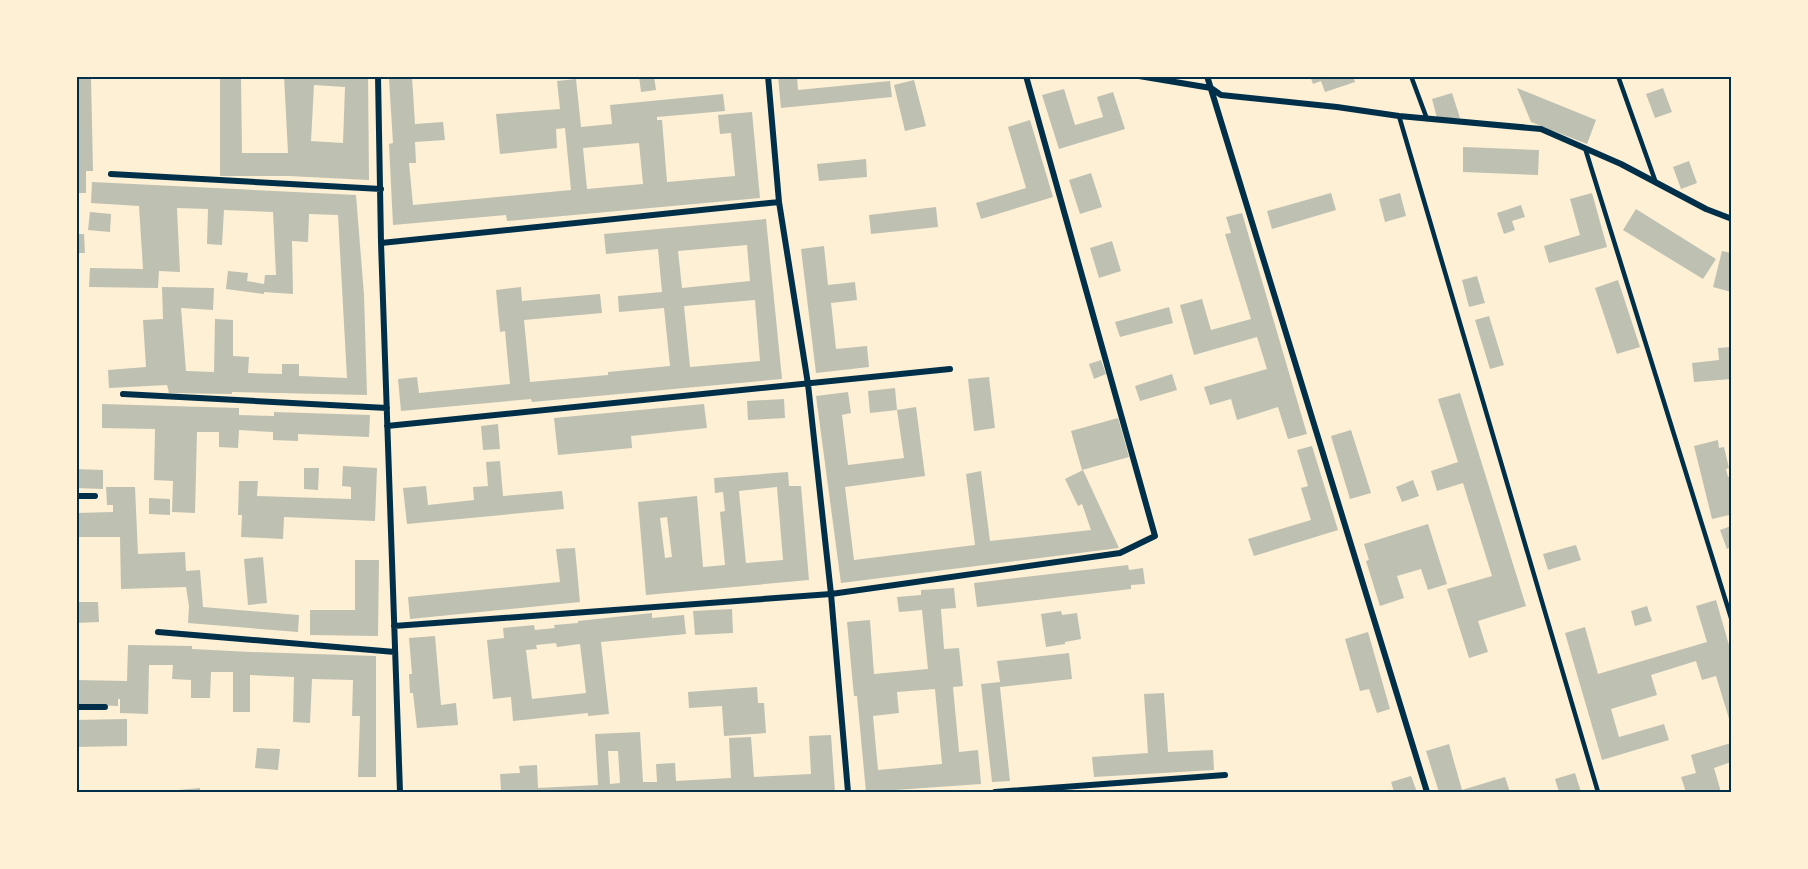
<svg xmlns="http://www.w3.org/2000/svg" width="1808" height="869" font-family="Signika,sans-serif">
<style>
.building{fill:#bec0b2;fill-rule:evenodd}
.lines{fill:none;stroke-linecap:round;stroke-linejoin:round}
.service{stroke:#003049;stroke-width:4.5}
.minor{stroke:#003049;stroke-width:6}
.neatline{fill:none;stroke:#003049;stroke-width:2}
</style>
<rect width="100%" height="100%" fill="#fdf0d5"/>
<path class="building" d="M76,76H91L93,171H86V193H76Z
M220,76H241L242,153H288L284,76H368L369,180L288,176H220ZM314,85L345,87L343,143L311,141Z
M639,76H654L656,90L641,92Z
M778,76H797L798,90L890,81L892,97L781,108Z
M1310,76H1327L1328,78L1353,76L1355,82L1325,92L1321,81L1313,84Z
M412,77L415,124L443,122L445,140L415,142L416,163H409L413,205L571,190L565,128L556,129L557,148L500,154L496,114L560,109L557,81L576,79L581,127L612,124L610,105L723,94L725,111L657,117V120H662L667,182L735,176L731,133L720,134L718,115L752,112L760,198L507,221L506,215L393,225L389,144L393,143L389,79ZM639,143L643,184L587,189L583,148Z
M914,80L926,126L905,131L894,85Z
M1517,88L1596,120L1587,144L1531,122Z
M1663,88L1672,112L1655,118L1646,94Z
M1064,89L1075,125L1103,117L1097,97L1113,92L1125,129L1059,149L1042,95Z
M1452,93L1460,118H1437L1432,99Z
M1030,120L1053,197L981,219L976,203L1026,188L1008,127Z
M1463,147L1539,150L1538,175L1463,172Z
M866,159L867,177L819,181L817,164Z
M1689,161L1697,183L1681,189L1673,167Z
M1091,173L1102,207L1080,214L1069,180Z
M92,182L356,195L364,295L367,395L232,392V394L169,393L167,385L109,388L108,370L146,367L143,320L163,319L162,287L214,288L213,310L181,308L186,371L214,372L215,319L233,320V356L249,357L248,373L282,374V364H299V376L347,378L338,215L309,214L308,242L292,241L293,294L264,292V294L226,289L228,271L248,273L247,281L264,284L265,275H276L273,212L224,210L222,245L207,244L208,209L177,208L180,272L159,271L158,288L89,287L90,268L143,269L139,206L91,203Z
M1331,193L1336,210L1272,229L1267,211Z
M1400,193L1406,216L1385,222L1379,199Z
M1592,193L1607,247L1549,263L1544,246L1580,235L1570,199Z
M1521,205L1525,217L1512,221L1515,230L1504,234L1497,213Z
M936,207L938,227L871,234L869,215Z
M1636,209L1716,259L1703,279L1623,230Z
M90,212L111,214L110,232L88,230Z
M1242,213L1307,434L1288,439L1278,407L1237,420L1231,399L1210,405L1204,387L1267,369L1257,337L1194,355L1180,305L1202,299L1211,330L1251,319L1225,234L1231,233L1226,217Z
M766,219L782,379L532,402L531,399L401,411L398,379L417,377L419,393L510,384L505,331L500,332L496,290L521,287L522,301L600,294L602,313L524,320L530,382L608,375V372L670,366L664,308L619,312L618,296L662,292L658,249L606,254L604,234ZM747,245L750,281L682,288L678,251ZM755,300L760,361L690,367L684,306Z
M76,234H84L85,253H76Z
M1112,241L1121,271L1099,278L1090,248Z
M824,246L828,285L855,282L857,300L831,303L836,349L867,346L869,367L816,373L801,249Z
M1722,251L1731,253V292L1713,287Z
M1477,276L1485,303L1469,307L1462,280Z
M1618,280L1640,347L1617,354L1595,288Z
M1169,307L1173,323L1120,337L1115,322Z
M1489,316L1504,365L1490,369L1475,320Z
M1731,347V379L1694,382L1692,363L1719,360L1718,348Z
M1101,360L1106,374L1094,379L1089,364Z
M1172,374L1177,390L1140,401L1135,386Z
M989,377L995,428L974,431L968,379Z
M895,388L897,410L916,407L925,476L845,487L854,560L975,545L966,474L981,471L990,541L1091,530L1082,504L1078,506L1065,479L1083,470L1119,548L841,583L816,396L848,392L851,413L842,415L848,465L904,458L897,410L870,413L868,391Z
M1460,393L1526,606L1478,621L1488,652L1469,658L1447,589L1492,576L1463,483L1437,491L1431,471L1458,462L1438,399Z
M784,399L785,418L748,420L747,401Z
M102,404L239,408V415L274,416V412L370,415L369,437L298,434V441L273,440V432L239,430L238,448L219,447V432H197L195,513L172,512L173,481L154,480L155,429L102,428Z
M704,404L707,428L631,436L632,448L558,455L554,418Z
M1118,418L1129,457L1082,470L1071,431Z
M498,424L500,449L483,450L481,426Z
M1351,430L1371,493L1350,499L1331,436Z
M1718,440L1719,448L1724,447L1729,468L1726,469L1728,477L1731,476V521L1729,515L1712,519L1694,446Z
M1312,446L1338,530L1254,556L1248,539L1311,520L1301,488L1308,486L1297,450Z
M500,461L503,496L562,491L564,509L407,524L403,488L426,486L428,505L474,500L473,487L488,486L486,462Z
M343,466L377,468L375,521L284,517L283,539L241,537L242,515H238L239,481H258L257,496L351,499V487L342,486Z
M304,468H319L318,490L304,489Z
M76,469L103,470V489L76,488Z
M788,472L789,486H801L809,580L646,595L638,502L697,496L703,567L725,565L720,512L725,511L723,492L715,493L714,478ZM777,487L783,560L746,563L739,491ZM667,517L672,557L665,558L660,518Z
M1413,480L1419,496L1402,502L1396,487Z
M106,487H135L138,554L185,552L186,571L200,570L203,607L299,615L298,632L188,623L189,606L186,587L121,589L120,537H76V513L113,512V505H107Z
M149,498L170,499V515L149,514Z
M1428,524L1447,584L1428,590L1421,569L1397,576L1404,598L1380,606L1366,561L1369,560L1364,544Z
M1731,526V547L1727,549L1720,530Z
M1576,545L1581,560L1548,570L1543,554Z
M575,548L580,602L410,619L408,597L560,582L556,549Z
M263,557L267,603L248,605L244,559Z
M355,560H379L378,636L310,635V610H355Z
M1128,565L1129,570L1143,568L1145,584L1131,585V589L977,607L974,583Z
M954,588L956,608L941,609L944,649L959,648L963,686L953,687L959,752L978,750L981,784L866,792L857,696H854L847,622L870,620L874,674L928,669L922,610L899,612L897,597L921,595V590ZM935,689L942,764L878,770L873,716L899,713L897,692Z
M1716,600L1731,652V725L1716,676L1702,680L1696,661L1651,675L1657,695L1611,709L1619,737L1664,724L1669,740L1602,760L1565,633L1585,627L1598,674L1707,642L1696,606Z
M76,602H98L99,622L76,623Z
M1647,606L1652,621L1635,626L1631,611Z
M732,609L733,633L695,635L693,611Z
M1061,611L1062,615L1077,613L1081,639L1065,642V644L1046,647L1041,614Z
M652,613V618L684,615L686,634L601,642L609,714L588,716V713L513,721L511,697L493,699L487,640L504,638L503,628L534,625L535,630L555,628L554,625L578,623V621ZM556,643L557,647L580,644L586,693L532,699L526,650L537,649L536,645Z
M1368,632L1390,709L1377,713L1369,689L1360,691L1345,639Z
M435,636L441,705L456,703L458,725L417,728L413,693H410L409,674H412L409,638Z
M128,645L192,646V649L251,652L376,656V777H358L360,716H352L353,680L312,679L310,723L293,722L294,677L250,675V712H233V672H211L210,698H191V680L172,679L173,665H149L148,714L120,713V699H118V706L76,704V680L127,681Z
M1069,653L1072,679L1000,687L1010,781L992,782L981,684L1000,682L997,661Z
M757,687L758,703H764L766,733L724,736L722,706L689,708L688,692Z
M1164,693L1168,752L1213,750L1214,770L1094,777L1092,757L1148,753L1144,694Z
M127,719V746L76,747V720Z
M640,732L643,782H657L656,764L675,763L676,781L731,778L729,738L751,737L754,777L811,774L809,736L831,735L835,792H489L488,790H501L500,774L520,773L519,766L537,765L538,788L598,785L595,734ZM608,751H618L620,783L610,784Z
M1731,743V762L1714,768L1721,792H1686L1681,777L1696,773L1691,755Z
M1449,744L1462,790L1505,777L1510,792H1439L1426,751Z
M257,748L280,749L278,770L255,768Z
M1575,773L1581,792H1559L1555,779Z
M1411,776L1417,792H1394L1391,782Z
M200,788V792H178V790Z"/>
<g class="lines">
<path class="service" d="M1411,76L1427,119
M1618,76L1656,183
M1399,116L1598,792
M1585,148L1732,621"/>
<path class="minor" d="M378,76L381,243L400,792
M768,76L779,202L808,384L831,594L848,792
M1139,76L1211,88L1221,95L1337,107L1399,116L1541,129L1621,164L1706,209L1732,219
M1207,76L1427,792
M111,174L381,189
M381,243L779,202
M123,394L387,408
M387,426L950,369
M76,496H95
M394,626L831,594L1120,553L1155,536L1026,76
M158,632L395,652
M76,707H105
M995,792L1225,775"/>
</g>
<rect width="1808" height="869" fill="none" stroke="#fdf0d5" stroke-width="156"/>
<rect x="78" y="78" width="1652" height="713" class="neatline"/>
</svg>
